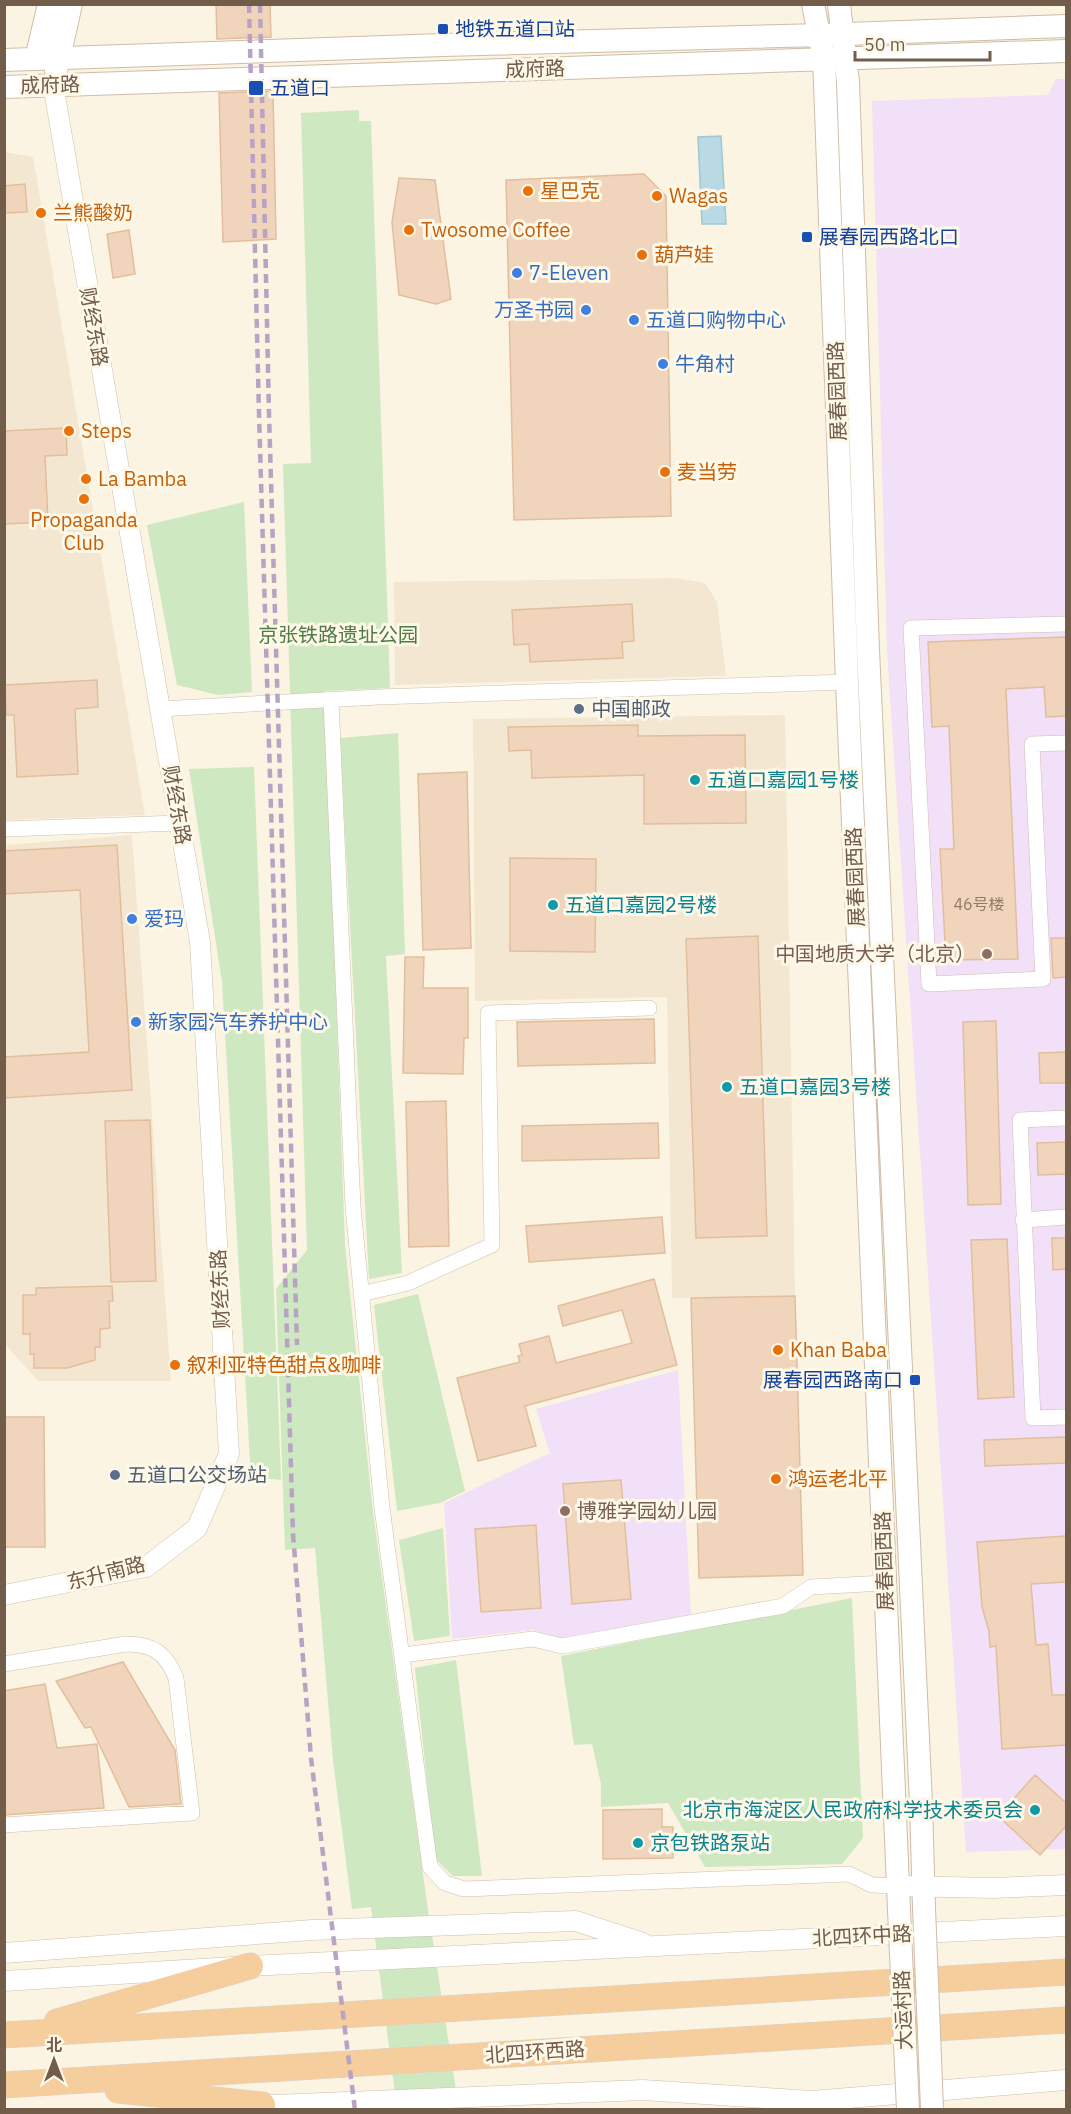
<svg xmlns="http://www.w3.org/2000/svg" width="1071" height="2114" font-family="'IBM Plex Sans','Noto Sans SC',sans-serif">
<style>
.residential{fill:#f3e7d2}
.education{fill:#f1e0f7}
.green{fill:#cee8c2}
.water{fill:#b9dae4;stroke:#9fc8d5;stroke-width:1.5}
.building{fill:#f0d5bc;stroke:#e2be9d;stroke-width:1.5}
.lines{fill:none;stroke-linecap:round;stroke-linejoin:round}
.minor-casing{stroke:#cebfad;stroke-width:16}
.tertiary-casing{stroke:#cebfad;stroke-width:21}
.secondary-casing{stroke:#cfbda8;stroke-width:24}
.trunk-casing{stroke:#dad5d0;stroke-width:27}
.minor{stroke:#fff;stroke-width:15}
.tertiary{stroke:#fff;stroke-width:20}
.secondary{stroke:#fff;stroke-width:22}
.trunk{stroke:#f6cd9d;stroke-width:26}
.rail{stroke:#b8a3c4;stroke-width:4.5;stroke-dasharray:9 6;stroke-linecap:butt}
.secondary-bridge-casing{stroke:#cfbda8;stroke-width:24;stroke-linecap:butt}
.secondary-bridge{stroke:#fff;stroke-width:22}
.transit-dot{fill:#1a4fb4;stroke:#fef8e9;stroke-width:2}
.food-dot{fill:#e8710a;stroke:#fef8e9;stroke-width:2}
.shop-dot{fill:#3f7fe0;stroke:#fef8e9;stroke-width:2}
.service-dot{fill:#5c6f8a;stroke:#fef8e9;stroke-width:2}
.culture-dot{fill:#0f9aa8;stroke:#fef8e9;stroke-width:2}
.education-dot{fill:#8d6e63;stroke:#fef8e9;stroke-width:2}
.labels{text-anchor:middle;stroke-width:6;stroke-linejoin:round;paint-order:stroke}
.number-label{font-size:16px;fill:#927a66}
.transit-label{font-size:20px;fill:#164399;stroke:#fef8e9;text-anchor:start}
.street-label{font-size:20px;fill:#725c4a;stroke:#fef8e9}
.food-label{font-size:20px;fill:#c56008;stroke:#fef8e9;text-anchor:start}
.shop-label{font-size:20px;fill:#366cbe;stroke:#fef8e9;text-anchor:start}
.park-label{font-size:20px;fill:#517d45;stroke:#fef8e9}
.service-label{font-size:20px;fill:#4e5e75;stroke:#fef8e9;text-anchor:start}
.culture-label{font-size:20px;fill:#0d838f;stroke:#fef8e9;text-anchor:start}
.education-label{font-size:20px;fill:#785e54;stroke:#fef8e9;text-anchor:end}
</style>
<rect width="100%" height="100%" fill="#fbf4e3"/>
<path class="residential" d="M4,152L33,157L145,815L5,820Z
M675,578L705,583L717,602L726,676L395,685L394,582Z
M785,715L795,1296L672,1298L667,997L475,1001L473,719Z
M132,835L171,1381H38L5,1344L4,845Z"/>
<path class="education" d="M1056,79H1066V1849L966,1852L887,650L872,101L1048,95Z
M678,1370L691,1616L561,1638L533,1630L452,1639L444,1503L550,1453L536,1409Z"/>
<path class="green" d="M359,110V121H371L390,688L325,691L345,1245L373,1512L427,1903L459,2109H397L371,1907L352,1909L333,1760L315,1548L285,1550L276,1289L307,1250L283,464L311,463L301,113Z
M244,502L252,692L218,695L177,685L147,525Z
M398,733L405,954L386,956L402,1273L369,1279L340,738Z
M254,767L281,1480L251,1477L222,982L189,769Z
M418,1294L465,1491L440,1503L397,1511L374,1305Z
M443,1528L450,1636L414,1641L399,1540Z
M852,1598L863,1838L842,1864L705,1867L668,1803L601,1807V1784L592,1744L574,1745L561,1656Z
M456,1660L482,1876H453L435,1859L415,1668Z"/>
<path class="water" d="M721,136L726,224H702L698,137Z"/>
<path class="building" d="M216,4H270L271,37L217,39Z
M273,91L276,239L223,242L219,93Z
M644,174L666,196L671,516L514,520L506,180Z
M399,178L435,180L451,299L436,304L399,295L392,222Z
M25,184L27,212L4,213V186Z
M129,230L135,274L113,278L107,234Z
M66,428L67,455L45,456L48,522L4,524V431Z
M632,604L634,641L622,642L623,658L530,662L529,644L514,645L512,610Z
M1066,637V716L1046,717L1044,687L1006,689L1018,959L946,960L940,849H954L949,726L932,727L928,642Z
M97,680L98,707L75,709L78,774L17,777L14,715H6L5,685Z
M638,725V736L745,735L746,823L644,824V775L532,778L531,750L509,751L508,727Z
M467,772L471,948L423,950L418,774Z
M117,845L132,1090L4,1098V1057L89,1052L80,890L4,894V851Z
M510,858L596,859L595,952L510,951Z
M758,936L767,1236L696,1238L686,939Z
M1051,938H1066V977L1053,978Z
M405,957H424L423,988H468V1038H464L463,1074L403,1073Z
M654,1019L655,1063L518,1066L517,1022Z
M996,1021L1001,1204L968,1205L963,1022Z
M1066,1052V1083H1040L1039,1053Z
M446,1101L449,1246L409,1247L406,1102Z
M150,1120L156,1281L111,1282L105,1121Z
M658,1123L659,1158L522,1161V1126Z
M1066,1142V1174L1038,1175L1037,1143Z
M662,1217L665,1253L529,1262L526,1226Z
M1052,1238H1066V1269L1053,1270Z
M1007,1239L1014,1397L978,1399L971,1240Z
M654,1279L677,1365L525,1406L536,1446L478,1461L457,1378L520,1362L518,1356L522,1355L519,1344L549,1336L556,1363L632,1343L622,1310L563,1326L558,1306Z
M112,1286L113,1301H109L110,1328L100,1329V1347H95V1360L67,1368H34V1354H30V1334H23V1295H36V1288Z
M795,1296L803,1575L699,1578L691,1298Z
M4,1417H44L45,1547H4Z
M1066,1437V1463L985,1466L984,1440Z
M621,1480L631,1599L572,1604L563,1484Z
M536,1525L541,1608L481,1612L475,1529Z
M1066,1536V1582L1031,1584L1036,1645L1048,1644L1052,1695H1066V1745L1002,1749L996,1646L990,1647L989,1631L982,1607L977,1542Z
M123,1662L175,1750L181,1804L129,1807L91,1727L85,1728L56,1681Z
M45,1684L57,1748L97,1744L104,1808L4,1815V1691Z
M1035,1775L1066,1803V1826L1040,1855L998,1816Z
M662,1809V1827H673V1858L603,1859V1810Z"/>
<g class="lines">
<defs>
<path id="minor" d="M1066,624L911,628L929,984L1043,979L1032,744L1066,743
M331,700L353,1207L382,1508L430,1867L445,1883L464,1889L849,1874L872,1885L898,1886
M160,709L378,697L847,682
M4,829L180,823
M1066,1118L1020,1120L1033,1418L1066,1417
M1023,1220L1066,1217
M361,1294L408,1283L492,1245L488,1013L649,1008
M402,1655L533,1639L562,1646L783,1606L811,1587L884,1583
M4,1664L126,1644C153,1644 166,1653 176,1678L192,1813L4,1825"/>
<path id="tertiary" d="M4,1595L146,1567L197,1528L229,1454L200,942L53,84
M898,1886L993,1888L1066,1885
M4,1953L312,1930L576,1921L643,1943
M4,1981L250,1966L1066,1926
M248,2106L643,2090L812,2101L1066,2080"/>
<path id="secondary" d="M813,4L824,60L825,83L847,682L899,1910
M839,4L848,82L868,650L921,1804L924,1908
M36,59L49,4
M4,60L443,45L820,35L1066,26
M56,71L71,4
M4,87L1066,51"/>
<path id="trunk" d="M57,2022L250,1966
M4,2035L1066,1972
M4,2085L1066,2020
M118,2090L262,2105"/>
</defs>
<use href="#minor" class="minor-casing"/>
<use href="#tertiary" class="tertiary-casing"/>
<use href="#secondary" class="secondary-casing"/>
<use href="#trunk" class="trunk-casing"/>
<use href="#minor" class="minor"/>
<use href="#tertiary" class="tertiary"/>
<use href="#secondary" class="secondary"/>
<use href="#trunk" class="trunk"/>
<path class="rail" d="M249,4L259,414L293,1534L311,1758L355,2110
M260,4L269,414L297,1345"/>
<defs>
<path id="secondary-bridge" d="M924,1908L932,2108
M899,1910L908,2110"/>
</defs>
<use href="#secondary-bridge" class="secondary-bridge-casing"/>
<use href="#secondary-bridge" class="secondary-bridge"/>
</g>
<g class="transit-dot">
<rect x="437" y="23" width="12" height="12" rx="3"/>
<rect x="248" y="80" width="16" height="16" rx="3"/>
<rect x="801" y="231" width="12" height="12" rx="3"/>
<rect x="909" y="1374" width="12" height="12" rx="3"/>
</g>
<g class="food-dot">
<circle cx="528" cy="191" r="6"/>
<circle cx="657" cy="196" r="6"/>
<circle cx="41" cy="213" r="6"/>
<circle cx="409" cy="230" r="6"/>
<circle cx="642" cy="255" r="6"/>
<circle cx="69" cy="431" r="6"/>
<circle cx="665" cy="472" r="6"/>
<circle cx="86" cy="479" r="6"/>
<circle cx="84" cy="499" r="6"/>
<circle cx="778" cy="1350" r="6"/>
<circle cx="175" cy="1365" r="6"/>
<circle cx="776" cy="1479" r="6"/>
</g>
<g class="shop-dot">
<circle cx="517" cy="273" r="6"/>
<circle cx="586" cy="310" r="6"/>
<circle cx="634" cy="320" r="6"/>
<circle cx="663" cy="364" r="6"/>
<circle cx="132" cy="919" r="6"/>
<circle cx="136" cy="1022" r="6"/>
</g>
<g class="service-dot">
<circle cx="579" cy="709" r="6"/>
<circle cx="115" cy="1475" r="6"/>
</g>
<g class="culture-dot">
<circle cx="695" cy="780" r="6"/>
<circle cx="553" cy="905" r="6"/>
<circle cx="727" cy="1087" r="6"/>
<circle cx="1035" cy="1810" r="6"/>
<circle cx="638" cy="1843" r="6"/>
</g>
<g class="education-dot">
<circle cx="987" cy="954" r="6"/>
<circle cx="565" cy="1511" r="6"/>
</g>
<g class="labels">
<g class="number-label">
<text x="979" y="910">46号楼</text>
</g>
<g class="transit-label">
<text x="455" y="36">地铁五道口站</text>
<text x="270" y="95">五道口</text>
<text x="819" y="244">展春园西路北口</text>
<text x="903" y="1387" text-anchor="end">展春园西路南口</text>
</g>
<g class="street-label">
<text transform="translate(535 69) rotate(-2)" y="7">成府路</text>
<text transform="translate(50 85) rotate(-2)" y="7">成府路</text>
<text transform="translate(94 327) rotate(80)" y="7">财经东路</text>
<text transform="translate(837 391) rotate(-92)" y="7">展春园西路</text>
<text transform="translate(177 805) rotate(80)" y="7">财经东路</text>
<text transform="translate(855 877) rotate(-92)" y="7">展春园西路</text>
<text transform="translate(220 1289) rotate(-93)" y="7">财经东路</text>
<text transform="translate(884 1561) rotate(-92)" y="7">展春园西路</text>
<text transform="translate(106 1573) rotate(-14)" y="7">东升南路</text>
<text transform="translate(862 1936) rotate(-3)" y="7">北四环中路</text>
<text transform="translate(903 2010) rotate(-92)" y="7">大运村路</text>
<text transform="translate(535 2052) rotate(-4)" y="7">北四环西路</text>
</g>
<g class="food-label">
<text x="540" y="198">星巴克</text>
<text x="669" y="203">Wagas</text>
<text x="53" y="220">兰熊酸奶</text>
<text x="421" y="237">Twosome Coffee</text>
<text x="654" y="262">葫芦娃</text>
<text x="81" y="438">Steps</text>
<text x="677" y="479">麦当劳</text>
<text x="98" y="486">La Bamba</text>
<text x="84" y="527" text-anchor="middle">Propaganda<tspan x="84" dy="23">Club</tspan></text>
<text x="790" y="1357">Khan Baba</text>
<text x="187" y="1372">叙利亚特色甜点&amp;咖啡</text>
<text x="788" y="1486">鸿运老北平</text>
</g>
<g class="shop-label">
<text x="529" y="280">7-Eleven</text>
<text x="574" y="317" text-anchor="end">万圣书园</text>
<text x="646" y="327">五道口购物中心</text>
<text x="675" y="371">牛角村</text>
<text x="144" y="926">爱玛</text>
<text x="148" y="1029">新家园汽车养护中心</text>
</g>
<g class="park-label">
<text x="338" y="642">京张铁路遗址公园</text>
</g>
<g class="service-label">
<text x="591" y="716">中国邮政</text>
<text x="127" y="1482">五道口公交场站</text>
</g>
<g class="culture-label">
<text x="707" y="787">五道口嘉园1号楼</text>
<text x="565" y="912">五道口嘉园2号楼</text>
<text x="739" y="1094">五道口嘉园3号楼</text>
<text x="1023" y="1817" text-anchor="end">北京市海淀区人民政府科学技术委员会</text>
<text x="650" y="1850">京包铁路泵站</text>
</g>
<g class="education-label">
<text x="975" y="961">中国地质大学（北京）</text>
<text x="577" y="1518" text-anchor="start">博雅学园幼儿园</text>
</g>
</g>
<rect width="1071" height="2114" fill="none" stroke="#725c4a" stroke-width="12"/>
<g transform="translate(54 2060)" stroke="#fef8e9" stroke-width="4.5" paint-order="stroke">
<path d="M0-4.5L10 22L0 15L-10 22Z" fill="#725c4a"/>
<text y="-9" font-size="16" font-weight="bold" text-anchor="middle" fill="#725c4a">北</text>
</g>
<path d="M855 51v9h135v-9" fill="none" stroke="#725c4a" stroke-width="3"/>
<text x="864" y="51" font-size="18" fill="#725c4a" stroke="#fef8e9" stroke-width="4.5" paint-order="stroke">50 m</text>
</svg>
